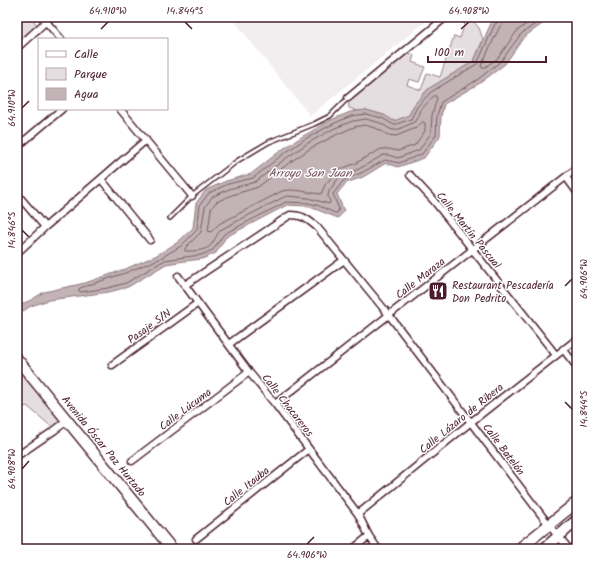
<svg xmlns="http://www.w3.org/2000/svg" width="594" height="566" font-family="Kalam,sans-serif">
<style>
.built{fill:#f2eeef}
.green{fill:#e5dee0;stroke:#987e86}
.water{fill:#c1b3b6;stroke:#91787e}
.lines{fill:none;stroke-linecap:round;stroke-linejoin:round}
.shore{stroke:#7a5a63;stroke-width:1}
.lane-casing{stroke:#4a1f2b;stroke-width:6}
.street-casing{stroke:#4a1f2b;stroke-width:9}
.primary-casing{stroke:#4a1f2b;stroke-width:13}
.lane{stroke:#fff;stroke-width:3}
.street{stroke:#fff;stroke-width:6}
.primary{stroke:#fff;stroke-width:10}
.ticks{fill:none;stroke:#4a1f2b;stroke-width:1.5}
.labels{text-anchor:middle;stroke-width:3;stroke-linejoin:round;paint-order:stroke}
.street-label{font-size:11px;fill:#4a1f2b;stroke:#fff}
.poi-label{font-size:11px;fill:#4a1f2b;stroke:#fff;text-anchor:start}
.water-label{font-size:12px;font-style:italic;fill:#74535c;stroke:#fff}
.neatline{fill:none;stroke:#4a1f2b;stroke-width:1.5}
.ticks-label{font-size:10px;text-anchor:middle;fill:#4a1f2b}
</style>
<rect width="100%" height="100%" fill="#fff"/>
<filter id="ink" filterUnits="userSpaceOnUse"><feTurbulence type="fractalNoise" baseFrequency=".025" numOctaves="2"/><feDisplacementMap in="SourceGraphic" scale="8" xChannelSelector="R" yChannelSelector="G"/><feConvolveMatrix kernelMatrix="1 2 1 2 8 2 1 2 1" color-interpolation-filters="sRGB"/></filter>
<g filter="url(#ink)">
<path class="built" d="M231,17H431L310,116Z"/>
<path class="green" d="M17,17H31L37,25L17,42Z
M462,17H470L479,28L483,39L474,61L428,89L414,105L409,115L394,122L384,115L366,110L357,111L349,108L348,98L405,51L414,55L412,62L425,67L419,82L409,79L407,85L421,90L427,73L440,77L454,36L460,38L465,23L458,20Z
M17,364L61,417L53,428L27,406L17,409Z"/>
<path class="water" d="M499,17H552L524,37L505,64L480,83L444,104L441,116L440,136L424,158L398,167L386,163L363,177L346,183L337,194L344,211L338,218L315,209L307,206L287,205L226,237L216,253L202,259L185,261L166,264L128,287L109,292L49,300L31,306L17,315V306L31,300L44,292L85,283L123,270L157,255L178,242L193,228L196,203L206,190L226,181L251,174L280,151L303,136L331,120L350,112L366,110L384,115L394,121L409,115L414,105L428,89L474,61L492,21Z"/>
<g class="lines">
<path class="shore" d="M499,17V21L495,24L477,64L431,92L417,107L411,119L394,125L382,118L366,114L351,116L333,124L305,139L282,155L253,178L228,184L209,193L200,205L197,230L181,246L159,259L125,273L80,288L79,289V291L81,292L108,288L126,283L165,260L185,257L201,255L213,250L224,234L286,202L308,203L317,205L335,213H337L339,209L333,194L344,180L361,173L385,160L399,163L422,154L436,135L437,116L441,102L477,80L501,61L521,34L545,17
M505,17L504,22L499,28L481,66L482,68H484L498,58L517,31L536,17
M434,96H436L437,98L432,115L431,133L419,150L398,158L388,155H383L359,169L340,176L329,191L328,196L330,202L329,204L308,198L288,196L284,197L222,229C216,234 215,241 210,246C204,251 194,251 187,251H185V248L201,232L205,207L212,197L229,189L255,182L285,159L308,143L335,128L353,121L366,119L380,123L390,129L393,130H397L412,123L417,120L421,110Z
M423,122L425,123V131L415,145L398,151L389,149H381L356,163L339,170L335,173L325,185L321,194C308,193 295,188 282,191L219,224L211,232L208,231L211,209L216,202L232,195L258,187L289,163L311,148L338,134L354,127L365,125L378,129L388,135L396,136L416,128Z"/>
<defs>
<path id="lane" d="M170,218L192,196L237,161L269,142L314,124L330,116L348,98"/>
<path id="street" d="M42,17L61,39
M17,48L51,17
M348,98L446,17
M120,109L192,196
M17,147L62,109
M410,175L434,201L556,355
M566,177L577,192
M101,179L150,240
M17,194L45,227
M17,253L45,227L146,140
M178,276L249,372L275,404L358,514L369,536L378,549
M185,285L290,215C303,215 307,219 317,227L389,315L549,525L569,549
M229,344L344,260
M563,349L577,367
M112,365L198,303
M275,404L577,168
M17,456L55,430L67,421
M132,461L249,372
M358,514L471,422L577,339
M196,539L309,449
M353,549L369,536"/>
<path id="primary" d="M17,359L172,549
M519,549L577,502
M544,549L577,520"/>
</defs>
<use href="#lane" class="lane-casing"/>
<use href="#street" class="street-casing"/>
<use href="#primary" class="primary-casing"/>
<use href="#lane" class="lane"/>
<use href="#street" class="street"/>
<use href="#primary" class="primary"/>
</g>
</g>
<path class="ticks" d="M185,22L192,29M101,29L108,22M461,29L469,22M22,108L29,101M22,230L29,237M565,286L572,279M565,402L572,409M22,469L29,461M307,544L314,537"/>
<defs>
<symbol id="restaurant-square" viewBox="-11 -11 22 22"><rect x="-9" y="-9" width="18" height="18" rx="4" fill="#4a1f2b" stroke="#fff"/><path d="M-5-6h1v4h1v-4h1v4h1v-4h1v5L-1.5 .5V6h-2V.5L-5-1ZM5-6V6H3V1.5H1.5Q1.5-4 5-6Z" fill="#fff"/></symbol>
</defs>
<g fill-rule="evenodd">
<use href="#restaurant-square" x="427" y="280" width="22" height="22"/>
</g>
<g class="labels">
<g class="street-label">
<text transform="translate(469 230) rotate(51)" y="4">Calle Martín Pascual</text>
<text transform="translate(420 278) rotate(-38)" y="4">Calle Maraza</text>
<text transform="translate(149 326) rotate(-36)" y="4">Pasaje S/N</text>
<text transform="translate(288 405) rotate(52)" y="4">Calle Chacareros</text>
<text transform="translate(185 409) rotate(-37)" y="4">Calle Lúcuma</text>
<text transform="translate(461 418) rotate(-39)" y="4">Calle Lázaro de Ribera</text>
<text transform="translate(104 446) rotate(51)" y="4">Avenida Óscar Paz Hurtado</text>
<text transform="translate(504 449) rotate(53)" y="4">Calle Batelón</text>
<text transform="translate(246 486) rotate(-39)" y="4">Calle Itauba</text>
</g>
<g class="poi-label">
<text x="452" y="289">Restaurant Pescadería<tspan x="452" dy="13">Don Pedrito</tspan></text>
</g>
<g class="water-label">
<text x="310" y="177">Arroyo San Juan</text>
</g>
</g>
<rect width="594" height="566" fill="none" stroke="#fff" stroke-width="44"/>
<rect x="38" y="38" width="130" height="72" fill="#ffffff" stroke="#b7a5aa"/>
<rect x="46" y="51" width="20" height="6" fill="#ffffff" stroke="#b7a5aa"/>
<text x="74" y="58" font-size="12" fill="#4a1f2b">Calle</text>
<rect x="46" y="68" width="20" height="12" fill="#e5dee0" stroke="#b7a5aa"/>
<text x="74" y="78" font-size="12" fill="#4a1f2b">Parque</text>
<rect x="46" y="88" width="20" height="12" fill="#c1b3b6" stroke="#b7a5aa"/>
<text x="74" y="98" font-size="12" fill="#4a1f2b">Agua</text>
<path d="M428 56v6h118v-6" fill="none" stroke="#4a1f2b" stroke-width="2"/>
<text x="434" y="56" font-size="12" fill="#4a1f2b" stroke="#ffffff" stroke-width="3" paint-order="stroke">100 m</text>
<rect x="22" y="22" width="550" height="522" class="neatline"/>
<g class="ticks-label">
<text x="108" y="14">64.910°W</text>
<text x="185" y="14">14.844°S</text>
<text x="469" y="14">64.908°W</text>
<text transform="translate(11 108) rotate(-90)" y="4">64.910°W</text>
<text transform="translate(11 230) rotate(-90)" y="4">14.846°S</text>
<text transform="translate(583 279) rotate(-90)" y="4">64.906°W</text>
<text transform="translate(583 409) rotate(-90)" y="4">14.844°S</text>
<text transform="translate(11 469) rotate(-90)" y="4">64.908°W</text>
<text x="307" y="558">64.906°W</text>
</g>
</svg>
